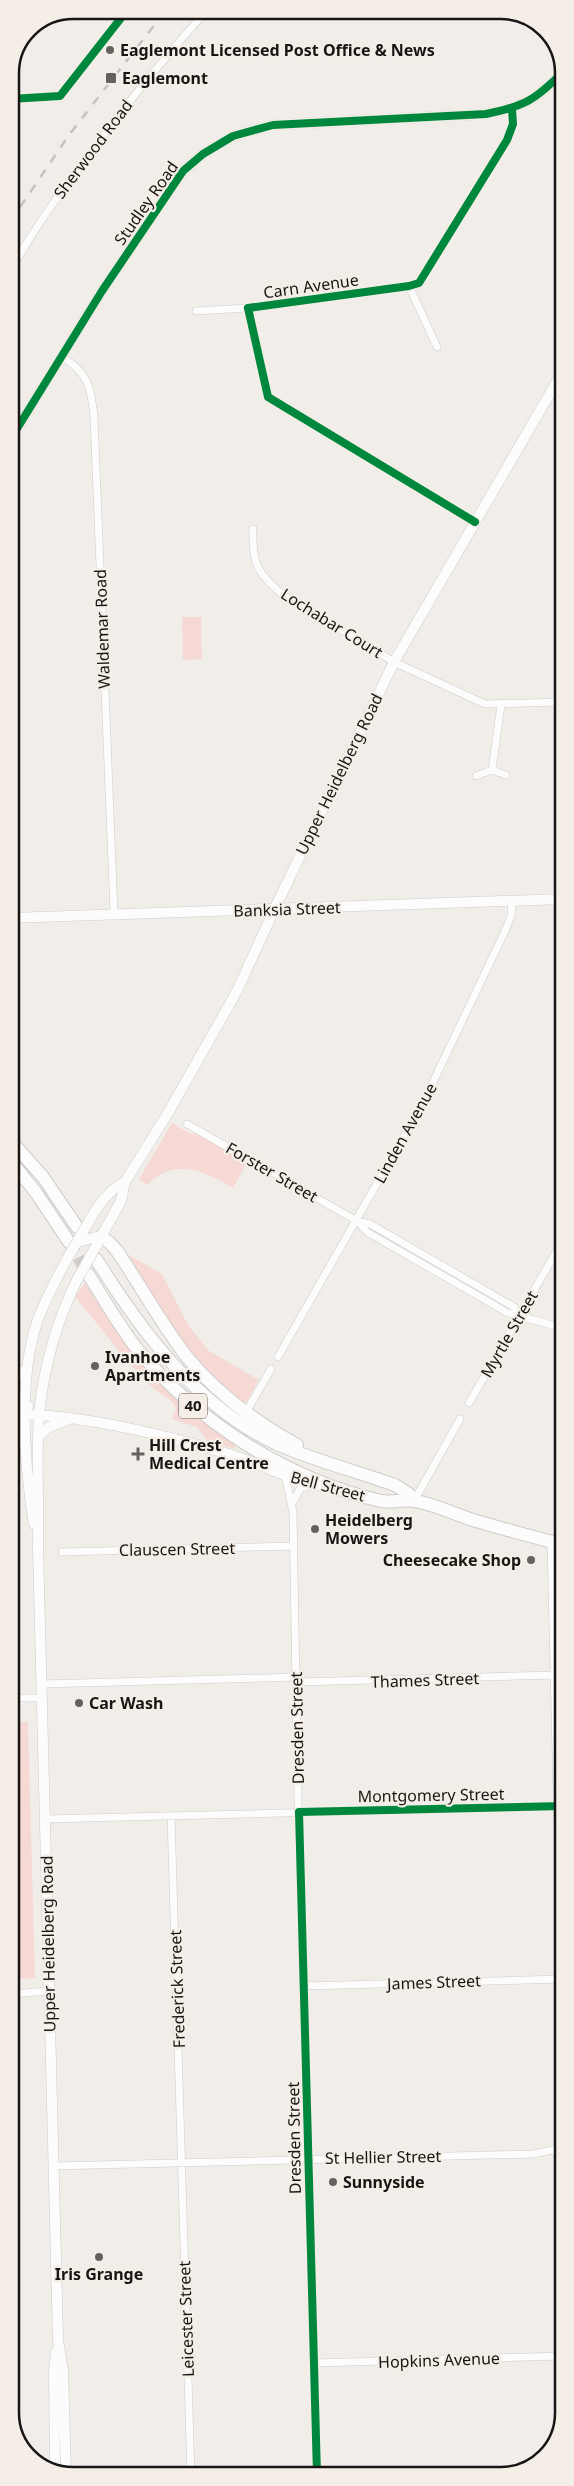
<svg xmlns="http://www.w3.org/2000/svg" width="574" height="2486" font-family="'Noto Sans',sans-serif">
<style>
.green{fill:#f6d9d5}
.lines{fill:none;stroke-linecap:round;stroke-linejoin:round}
.highway-tunnel{stroke:#d0ceca;stroke-width:12;stroke-dasharray:12 6;stroke-linecap:butt}
.street-casing{stroke:#ceccc9;stroke-width:8}
.secondary-casing{stroke:#ceccc9;stroke-width:11}
.highway-casing{stroke:#ceccc9;stroke-width:14}
.street{stroke:#fdfcfc;stroke-width:7}
.secondary{stroke:#fdfcfc;stroke-width:10}
.highway{stroke:#fdfcfc;stroke-width:12}
.rail{stroke:#c3c3c1;stroke-width:2.5;stroke-dasharray:9 9;stroke-linecap:butt}
.secondary-bridge-casing{stroke:#ceccc9;stroke-width:11;stroke-linecap:butt}
.secondary-bridge{stroke:#fdfcfc;stroke-width:10}
.cycleway-casing{stroke:#f4eee7;stroke-width:11}
.cycleway{stroke:#00873e;stroke-width:8}
.poi-dot{fill:#64625f;stroke:#f4eee7;stroke-width:2}
.labels{text-anchor:middle;stroke-width:4.5;stroke-linejoin:round;paint-order:stroke}
.shield{fill:#f4eee7;stroke:#5a5753;stroke-width:1}
.shield-label{font-size:15px;font-weight:bold;fill:#181614}
.poi-label{font-size:16px;font-weight:bold;fill:#181614;stroke:#f4eee7;text-anchor:start}
.street-label{font-size:16px;fill:#181614;stroke:#f4eee7}
.rim{fill:none;stroke:#181614;stroke-width:2.5}
</style>
<rect width="100%" height="100%" fill="#f1eeea"/>
<path class="green" d="M182,617H201L202,659L183,660Z
M172,1123L189,1133L199,1135L247,1163L233,1188C204,1171 174,1157 147,1185L139,1179Z
M125,1253L162,1274L188,1325L209,1351L259,1380L247,1401L241,1403L197,1364Z
M85,1283C108,1317 129,1352 158,1382C181,1406 209,1424 235,1445L234,1449L207,1441L197,1427L172,1419L176,1409C172,1398 163,1396 154,1389C125,1362 101,1327 75,1297Z
M11,1722H28L35,1978L11,1979Z"/>
<g class="lines">
<path class="highway-tunnel" d="M69,1242L88,1274"/>
<defs>
<path id="street" d="M10,99L60,96L121,18L119,10
M10,272C32,231 59,195 86,158C124,107 164,58 207,10
M409,286L437,347
M196,311L248,308
M62,357C89,373 91,388 94,417L114,913
M475,522L268,397L248,308L409,286L419,283L507,140L513,124L512,109
M253,529C252,563 256,572 282,594L394,662L485,704L563,702
M492,770L506,775
M476,776L492,770L501,705
M187,1124L357,1221L367,1232L508,1313L563,1328
M357,1221L370,1224L514,1307L519,1315
M278,1357L424,1101L505,931L511,916L512,901
M469,1403L563,1240
M246,1412L271,1369
M11,1446H12
M285,1475L293,1512L298,1800L317,2475
M414,1501L460,1419
M293,1502L300,1489L310,1484
M551,1542L564,2091
M62,1552L293,1546
M297,1682L554,1675
M42,1684L297,1677
M11,1698H42
M171,1816L191,2476
M45,1819L564,1806
M304,1986L564,1979
M11,1994L49,1991
M562,2144L564,2130
M564,2144L556,2152L559,2159L564,2162
M54,2166L533,2154L557,2149
M314,2363L564,2356"/>
<path id="secondary" d="M10,440L102,291L183,171L203,154L233,136L273,125L486,114C525,106 535,100 563,72
M10,918L563,899
M88,1223C97,1207 108,1190 125,1182
M99,1241L121,1201L125,1182L168,1113L237,991L274,910L394,662L563,371
M11,1382L27,1368
M11,1399L28,1406
M11,1414C83,1414 166,1435 235,1456C263,1465 289,1479 317,1485
M11,1422L26,1446
M39,1436L49,1427L69,1419
M34,1524C24,1463 18,1381 37,1322C45,1300 56,1280 67,1259
M55,2470L54,2371L56,2352
M66,2475L63,2371L58,2340L38,1547C39,1503 36,1457 39,1413C44,1366 57,1320 78,1278"/>
<path id="highway" d="M11,1141L43,1177L77,1227
M11,1161L37,1194L69,1242
M100,1237L109,1242L117,1251C141,1286 161,1324 187,1357C217,1394 256,1422 297,1445
M96,1259C142,1332 196,1406 277,1444C315,1461 356,1471 395,1485L409,1494L414,1501
M88,1274C104,1299 119,1326 138,1350C200,1424 287,1479 381,1501C393,1503 404,1499 415,1501C434,1504 454,1514 473,1520C503,1529 533,1537 564,1545"/>
</defs>
<use href="#street" class="street-casing"/>
<use href="#secondary" class="secondary-casing"/>
<use href="#highway" class="highway-casing"/>
<use href="#street" class="street"/>
<use href="#secondary" class="secondary"/>
<use href="#highway" class="highway"/>
<path class="rail" d="M10,222L69,135L166,10"/>
<defs>
<path id="secondary-bridge" d="M77,1242L96,1237
M67,1259L88,1223
M78,1278L99,1241"/>
</defs>
<use href="#secondary-bridge" class="secondary-bridge-casing"/>
<use href="#secondary-bridge" class="secondary-bridge"/>
<defs>
<path id="cycleway" d="M10,99L60,96L121,18L119,10
M10,440L102,291L183,171L203,154L233,136L273,125L486,114C525,106 535,100 563,72
M475,522L268,397L248,308L409,286L419,283L507,140L513,124L512,109
M317,2475L299,1812L564,1806"/>
</defs>
<use href="#cycleway" class="cycleway-casing"/>
<use href="#cycleway" class="cycleway"/>
</g>
<g class="poi-dot">
<circle cx="110" cy="50" r="5"/>
<rect x="105" y="72" width="12" height="12" rx="2.5"/>
<circle cx="95" cy="1366" r="5"/>
<path d="M135.5 1446.5h5v5h5v5h-5v5h-5v-5h-5v-5h5z"/>
<circle cx="315" cy="1529" r="5"/>
<circle cx="531" cy="1560" r="5"/>
<circle cx="79" cy="1703" r="5"/>
<circle cx="333" cy="2182" r="5"/>
<circle cx="99" cy="2257" r="5"/>
</g>
<g class="labels">
<rect class="shield" x="179" y="1393.5" width="28" height="25" rx="4"/>
<g class="shield-label">
<text x="193" y="1411">40</text>
</g>
<g class="poi-label">
<text x="120" y="56">Eaglemont Licensed Post Office &amp; News</text>
<text x="122" y="84">Eaglemont</text>
<text x="105" y="1363">Ivanhoe<tspan x="105" dy="18">Apartments</tspan></text>
<text x="149" y="1451">Hill Crest<tspan x="149" dy="18">Medical Centre</tspan></text>
<text x="325" y="1526">Heidelberg<tspan x="325" dy="18">Mowers</tspan></text>
<text x="521" y="1566" text-anchor="end">Cheesecake Shop</text>
<text x="89" y="1709">Car Wash</text>
<text x="343" y="2188">Sunnyside</text>
<text x="99" y="2280" text-anchor="middle">Iris Grange</text>
</g>
<g class="street-label">
<text transform="translate(93 149) rotate(-53)" y="6">Sherwood Road</text>
<text transform="translate(146 203) rotate(-55)" y="6">Studley Road</text>
<text transform="translate(311 286) rotate(-8)" y="6">Carn Avenue</text>
<text transform="translate(332 623) rotate(32)" y="6">Lochabar Court</text>
<text transform="translate(102 629) rotate(-92)" y="6">Waldemar Road</text>
<text transform="translate(339 774) rotate(-64)" y="6">Upper Heidelberg Road</text>
<text transform="translate(287 909) rotate(-2)" y="6">Banksia Street</text>
<text transform="translate(405 1133) rotate(-61)" y="6">Linden Avenue</text>
<text transform="translate(272 1172) rotate(30)" y="6">Forster Street</text>
<text transform="translate(509 1334) rotate(-60)" y="6">Myrtle Street</text>
<text transform="translate(328 1486) rotate(15)" y="6">Bell Street</text>
<text transform="translate(177 1549) rotate(-1)" y="6">Clauscen Street</text>
<text transform="translate(425 1680) rotate(-2)" y="6">Thames Street</text>
<text transform="translate(297 1728) rotate(-91)" y="6">Dresden Street</text>
<text transform="translate(431 1795) rotate(-1)" y="6">Montgomery Street</text>
<text transform="translate(48 1944) rotate(-91)" y="6">Upper Heidelberg Road</text>
<text transform="translate(434 1982) rotate(-2)" y="6">James Street</text>
<text transform="translate(177 1989) rotate(-92)" y="6">Frederick Street</text>
<text transform="translate(294 2138) rotate(-91)" y="6">Dresden Street</text>
<text transform="translate(383 2157) rotate(-1)" y="6">St Hellier Street</text>
<text transform="translate(186 2319) rotate(-92)" y="6">Leicester Street</text>
<text transform="translate(439 2360) rotate(-2)" y="6">Hopkins Avenue</text>
</g>
</g>
<path d="M0 0H574V2486H0ZM73 19H501A54 54 0 0 1 555 73V2413A54 54 0 0 1 501 2467H73A54 54 0 0 1 19 2413V73A54 54 0 0 1 73 19Z" fill="#f4eee7" fill-rule="evenodd"/>
<path class="rim" d="M73 19H501A54 54 0 0 1 555 73V2413A54 54 0 0 1 501 2467H73A54 54 0 0 1 19 2413V73A54 54 0 0 1 73 19Z"/>
</svg>
